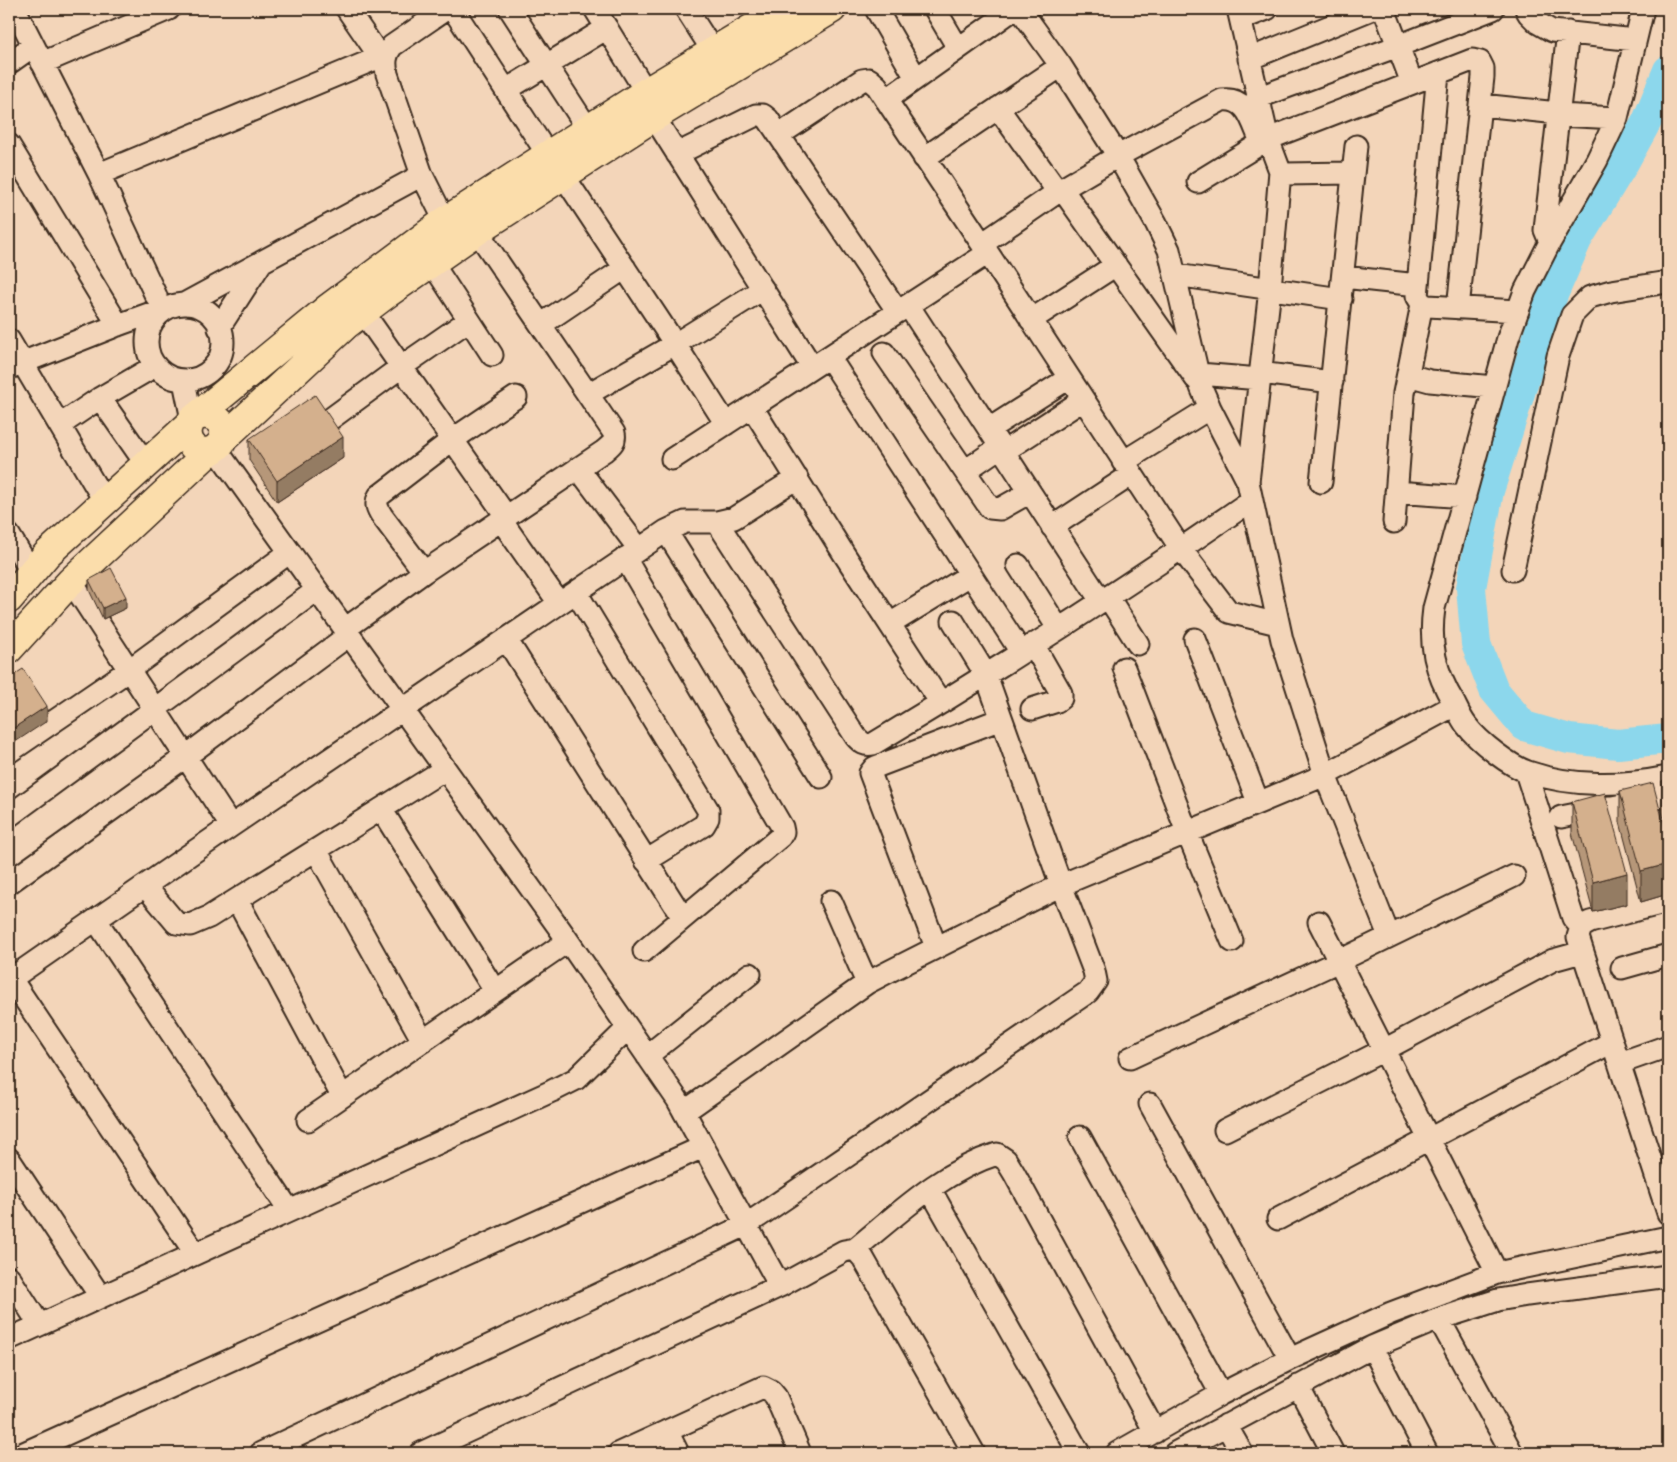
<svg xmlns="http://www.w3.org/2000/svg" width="1677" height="1462" font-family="'Shantell Sans',sans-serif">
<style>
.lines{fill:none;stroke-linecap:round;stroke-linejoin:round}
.river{stroke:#8cd7ec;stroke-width:30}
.minor-casing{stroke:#3b2a1e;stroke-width:25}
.major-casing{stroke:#3b2a1e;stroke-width:31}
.minor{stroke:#f3d5b9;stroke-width:21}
.major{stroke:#fbddab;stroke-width:28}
.wall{fill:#b69779;stroke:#3b2a1e}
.shaded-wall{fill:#947b63;stroke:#3b2a1e}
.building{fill:#d4b08d;stroke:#3b2a1e}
</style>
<rect width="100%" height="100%" fill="#f3d5b9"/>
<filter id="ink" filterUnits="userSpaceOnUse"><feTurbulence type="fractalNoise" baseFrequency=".02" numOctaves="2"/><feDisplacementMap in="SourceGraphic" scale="10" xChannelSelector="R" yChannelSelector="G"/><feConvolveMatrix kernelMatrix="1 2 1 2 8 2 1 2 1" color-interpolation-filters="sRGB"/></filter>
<g filter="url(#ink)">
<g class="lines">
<path class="river" d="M1668,70L1647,121L1621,168L1577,240L1546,311L1489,491L1471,588L1476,644L1494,690L1524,726L1569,739L1618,744L1668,739"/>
<defs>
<path id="minor" d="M15,9L99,174L156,296
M347,9L380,57L387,54
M453,9L548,155L563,175L675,344L726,424
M510,9L588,129
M595,9L646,92
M686,9L713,51
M876,9L916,78
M935,9L958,48
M1020,9L1061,66L1118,156L1156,223L1169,250L1201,387L1210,408L1248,482L1282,640L1325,775L1389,936
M1238,9L1268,139L1280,171L1284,174L1353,173
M1384,9L1412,83
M1526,9L1529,14L1538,23L1552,31L1635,40
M1643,9L1617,118L1597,160L1550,242L1525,291L1508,338L1434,608C1429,644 1435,672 1454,703C1458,711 1462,720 1467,726C1479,742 1510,766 1528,772C1572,787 1623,786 1668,777
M1241,19L1267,9
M1249,59L1372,9
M9,63L33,46
M42,63L169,9
M1438,73L1417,296L1422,304L1428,306L1518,311
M506,90L607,28
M1257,98L1398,46L1493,9
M886,100L1014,9
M1481,105L1558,113
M998,108L1058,192
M1558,115L1617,118
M654,117L812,367
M779,135L862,80L869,79L877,86L982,244L1181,549L1229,612L1278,624
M9,145L118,325
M677,154L756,115H763L768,119L898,312
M924,158L1061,66
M99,174L380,57
M1198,182L1268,139L1472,60L1480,62L1483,68V77L1458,308
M1062,189L1196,379
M445,221L422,175L387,74C385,63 385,55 392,46L446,9
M1550,242L1545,230L1546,220L1568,32
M982,244L1062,189L1118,156L1222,100C1248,97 1252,122 1261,142
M432,263L492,355
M1176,275L1341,299
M1343,277L1418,285
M184,304L422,175
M147 342a38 38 0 1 1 76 0a38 38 0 1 1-76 0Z
M908,305L1101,601
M363,312L506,516
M1031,320L1116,265
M542,324L625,268
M219,328L261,263
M9,340L105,502
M884,353L990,508L1000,509L1030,492
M829,357L1021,652
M9,368L118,325L165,308
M1260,373L1332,382
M1199,374L1260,379
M1408,375L1430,381L1494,387
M184,381L192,420
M588,394L675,344L763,289
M100,398L146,464
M752,407L844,554L941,703
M329,420L401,367L469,320
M60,425L100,398L155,366
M989,429L1069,378
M216,449L562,932L677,1099L780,1286
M1003,452L1083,400
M672,459L988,253
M1123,462L1210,408
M578,468L639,549
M965,471L1000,447
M1248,482L1270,289L1280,171
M1321,482L1356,146
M1396,492L1465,497
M501,520L559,603
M717,522L856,737C861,742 864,746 873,744C1002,667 1128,586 1252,500
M1394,522L1404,393L1422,304
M1052,527L1131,475
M666,531L821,777
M9,535L32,573
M625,558L782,827L783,832L780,837L644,951
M1018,565L1058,628
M1513,570L1558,356L1572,315L1590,297L1611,291L1668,282
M424,572L382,516C377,508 375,504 379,496L452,440L516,397
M71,581L231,826
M576,592L708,810V818L704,825L646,861
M1108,597L1138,644
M890,624L970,575
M345,629L424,572L604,451C611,445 616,442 614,433L477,231
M506,639L683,918
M1195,639L1258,802
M1124,668L1187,832L1232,941
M1032,709L1057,701L1061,698V693L1033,644
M9,752L129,670L290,552
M1526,772L1573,918L1581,927
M1609,807L1637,910
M381,809L495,991
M9,816L317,590
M1561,817L1668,796
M316,850L423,1041
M9,883L185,757L349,635
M145,886L176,923L190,925L209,917L445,769
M237,900L342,1096
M831,901L867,983
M1668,902L1590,922L1581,927L1578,937L1668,1213
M96,920L289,1210
M1319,922L1497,1273
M936,947L870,773L874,768L878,766L1001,719
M1622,968L1668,955
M9,976L195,1253
M9,980L231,826L666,531L685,522H717L734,518L797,478
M647,1056L750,974
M1130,1058L1339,961L1514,876
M1620,1063L1668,1046
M1150,1104L1290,1359
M684,1112L867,983L890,971L1061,885L1325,775L1455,705
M308,1120L568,941
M1225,1130L1384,1050L1553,960L1582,952
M1080,1137L1221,1394
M9,1159L100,1296
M930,1189L1079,1453
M1278,1219L1612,1042
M855,1249L863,1258L974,1453
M9,1277L39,1324
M1439,1319L1512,1453
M9,1339L552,1091L576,1079L628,1028
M1372,1347L1427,1453
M1298,1386L1333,1453
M1226,1425L1242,1453
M667,1431L678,1453
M24,1453L703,1147
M261,1453L746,1225L1088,992L1096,981L1094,971L1061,885L986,675L953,621
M421,1453L780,1286L844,1251L855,1249C898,1214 942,1171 997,1154L1006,1160L1014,1173L1155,1432
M619,1453L763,1387L771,1391L776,1397L800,1453
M1117,1453L1221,1394L1290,1359L1391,1313L1497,1273L1668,1237
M1175,1453L1372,1347L1439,1319L1498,1300L1527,1295L1668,1276"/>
<path id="major" d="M197,416C220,409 234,435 216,448C199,461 179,439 192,420L327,309L445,221L646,92L784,9
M223,439L347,324L388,293L477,231L654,117L832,9
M9,599L47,554L189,425
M9,649L71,581L210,451"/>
</defs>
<use href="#minor" class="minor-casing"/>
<use href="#major" class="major-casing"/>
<use href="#minor" class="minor"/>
<use href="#major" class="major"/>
</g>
<path class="wall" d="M249,439L343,458L277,502L249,460Z
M89,580L126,608L103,619L89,590Z
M1668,779V833L1662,811V781Z
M1620,791L1668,840V894L1641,902L1620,822Z
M1572,802L1627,904L1593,912L1572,833Z"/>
<path class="shaded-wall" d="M343,437V458L277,502V481Z
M126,597V608L103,619V608Z
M47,706V721L9,746V731Z
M1668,864V894L1641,902V871Z
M1627,873V904L1593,912V882Z"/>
<path class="building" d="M315,395L343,437L277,481L249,439Z
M111,568L126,597L103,608L89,580Z
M23,669L47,706L9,731V678Z
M1668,779V803L1662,781Z
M1653,783L1668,840V864L1641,871L1620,791Z
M1605,793L1627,873L1593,882L1572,802Z"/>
</g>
<rect width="1677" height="1462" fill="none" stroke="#f3d5b9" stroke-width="30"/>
<rect x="15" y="15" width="1647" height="1432" fill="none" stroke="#3b2a1e" stroke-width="2" filter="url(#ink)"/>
</svg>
